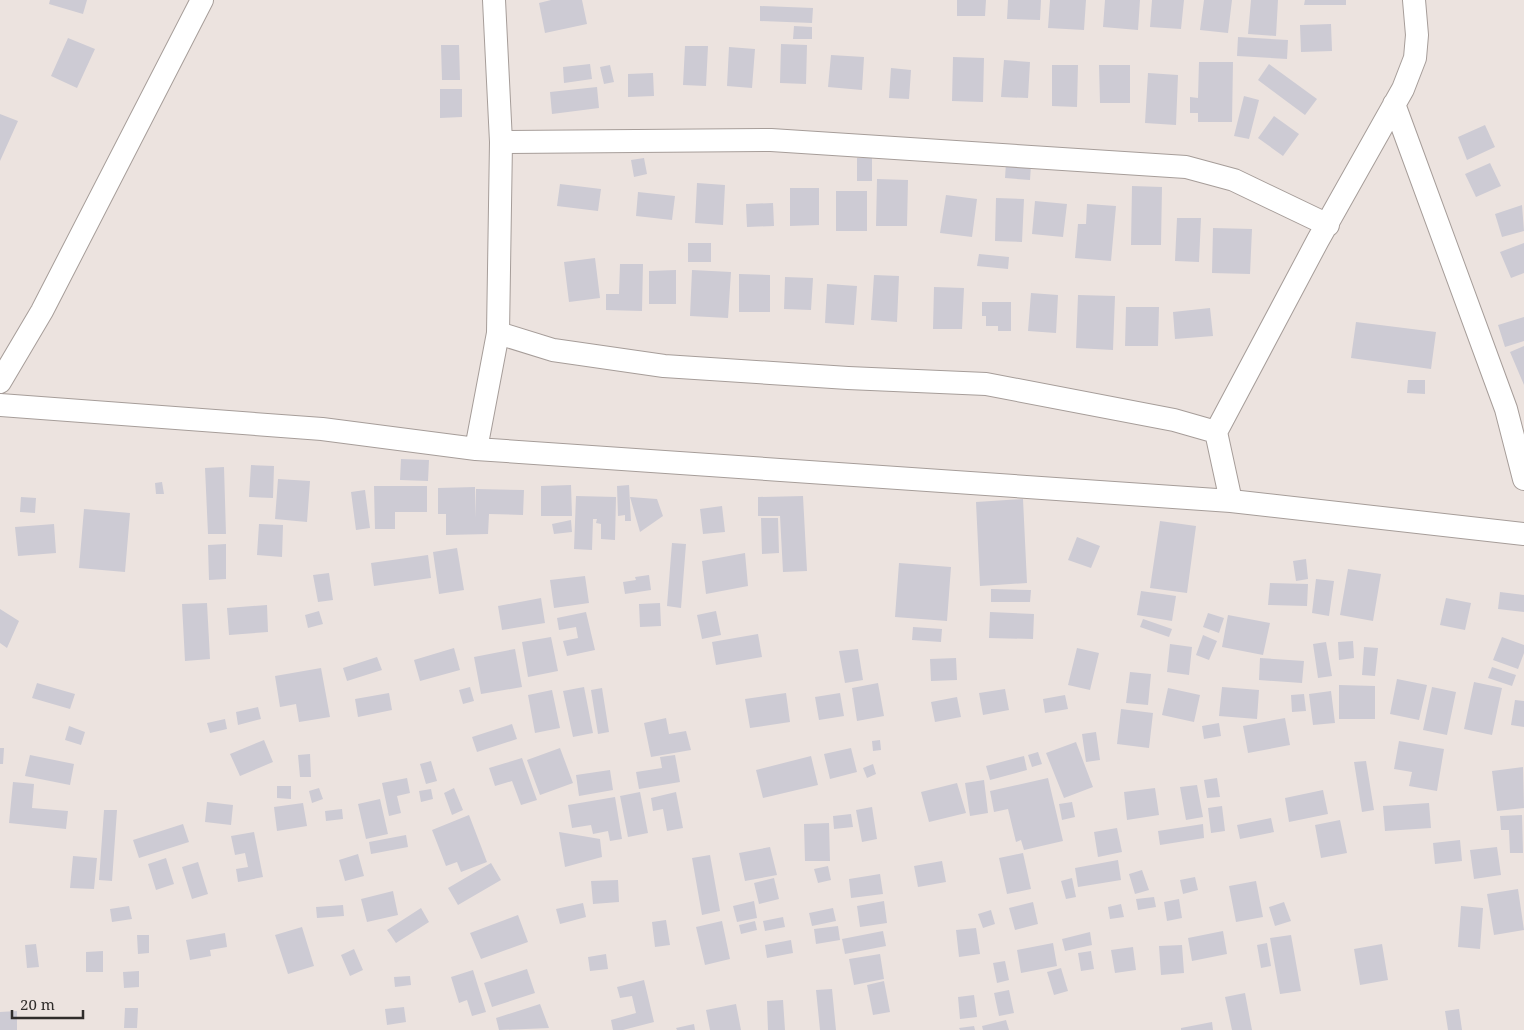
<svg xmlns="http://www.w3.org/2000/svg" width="1524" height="1030" font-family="'Noto Serif',serif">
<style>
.building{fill:#cdcbd4}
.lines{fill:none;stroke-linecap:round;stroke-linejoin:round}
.minor-casing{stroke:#a69d99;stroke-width:24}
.minor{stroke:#fff;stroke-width:22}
</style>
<rect width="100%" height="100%" fill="#ece3df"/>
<path class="building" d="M50,0H87L83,14L49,4Z
M551,0H582L587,24L545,33L539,3Z
M957,0H986L985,16H957Z
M1008,0H1041L1040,20L1007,19Z
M1050,0H1086L1084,30L1048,28Z
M1105,0H1140L1138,30L1103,27Z
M1152,0H1184L1181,29L1150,27Z
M1204,0H1232L1228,33L1200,30Z
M1251,0H1278L1276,36L1248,34Z
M1305,0H1346V5H1304Z
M760,6L813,8L812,23L760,21Z
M1331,24L1332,51L1301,52L1300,25Z
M794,26L812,27V39H793Z
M1238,37L1288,40L1287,59L1237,56Z
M68,38L95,49L77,88L51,76Z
M781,44L807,45L806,84L780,83Z
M441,45H459L460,80H442Z
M685,46H708L706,86L683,85Z
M729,47L755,49L752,88L727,86Z
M831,55L864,57L862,90L828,87Z
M953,57L984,58L983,102L952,101Z
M1004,60L1030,62L1028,98L1001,97Z
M1199,62H1233L1232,122H1198V113H1190V97L1198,98Z
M590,64L592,79L564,83L563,67Z
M1269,64L1317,99L1305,115L1258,80Z
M610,65L614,82L604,84L600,67Z
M1052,65H1078L1077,107L1052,106Z
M1099,65H1130V103H1100Z
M891,68L911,70L909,99L889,98Z
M653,73L654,96L628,97V74Z
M1148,73L1178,75L1176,125L1145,123Z
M597,87L599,108L552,114L550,92Z
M440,89H462V117L440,118Z
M1244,96L1259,100L1249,139L1234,136Z
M0,114L18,121L0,161Z
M1274,116L1299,134L1283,156L1258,138Z
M1485,125L1495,147L1467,160L1458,137Z
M644,158L647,174L634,177L631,160Z
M857,158H872V181H857Z
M1006,163L1031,165L1030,180L1005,178Z
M1490,163L1501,186L1476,197L1465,174Z
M877,179L908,180L907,226H876Z
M697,183L725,185L723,225L695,223Z
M560,184L601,189L598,211L557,206Z
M1132,186L1162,187L1161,245H1131Z
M790,188H819V225L790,226Z
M836,191H867V231H836Z
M638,192L675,196L672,220L636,216Z
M946,195L977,199L972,237L940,233Z
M996,198L1024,199L1022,242L995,241Z
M1035,201L1067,204L1063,237L1032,234Z
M773,203L774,226L747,227L746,204Z
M1087,204L1116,206L1111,261L1075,258L1078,224H1086Z
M1522,205L1524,231L1502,237L1495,214Z
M1177,218H1201L1199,262L1175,261Z
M1213,228L1252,229L1250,274L1212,273Z
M688,243H711V262H688Z
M1524,243V273L1511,278L1500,252Z
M979,254L1009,257L1008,269L977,266Z
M595,258L600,298L569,302L564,262Z
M620,264H643L642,311L606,310V294H619Z
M676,270V304H649V271Z
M692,270L731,272L728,318L690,316Z
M739,274L770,275V312H739Z
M874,275L899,276L897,322L871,320Z
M785,277L813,278L811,310L784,309Z
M827,284L857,286L854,325L825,323Z
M934,287L964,288L962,329H933Z
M1031,293L1058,295L1056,333L1028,331Z
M1078,295L1115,296L1113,350L1076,348Z
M982,302H1011V331H998V326H986V316H982Z
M1126,307H1159L1158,346H1125Z
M1210,308L1213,336L1175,339L1173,312Z
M1524,317V341L1505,347L1498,325Z
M1356,322L1436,332L1431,369L1351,358Z
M1524,346V385L1510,352Z
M1408,380H1425V394L1407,393Z
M401,459L429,460L428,481L400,480Z
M251,465L274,466L273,498L249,497Z
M224,467L226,534H208L205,468Z
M278,479L310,481L307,522L275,519Z
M162,482L164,494H156L155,483Z
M571,485L572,516H541V486Z
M629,485L631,521H625V515L618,516L617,486Z
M374,486H427V512H395V529H375Z
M475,487V518L476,489L524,490L523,515L489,514L488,534L446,535V514H438V488Z
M365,490L370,528L356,530L351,492Z
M576,496L616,497L615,540L601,539V524L596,523L597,519H593L592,550L574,549Z
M803,496L807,571L783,572L780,516H758V497Z
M21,497L36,498L35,513L20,512Z
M630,497L657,499L663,516L640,532Z
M1023,499L1027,583L980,586L976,502Z
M722,506L725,532L703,534L700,509Z
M84,509L130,513L125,572L79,568Z
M761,518H778L779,553L762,554Z
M571,520L572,532L554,534L552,524Z
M1160,521L1196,526L1187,593L1150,588Z
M54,524L56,553L18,556L15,527Z
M259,524L283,525L282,557L257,555Z
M1077,537L1100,546L1091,568L1068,560Z
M672,543L686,544L681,608L667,606Z
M226,544V579L209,580L208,545Z
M457,548L464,590L439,594L433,552Z
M745,553L748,586L706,594L702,561Z
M428,555L431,578L374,586L371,563Z
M1306,559L1308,579L1296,581L1293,561Z
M899,563L951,567L947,621L895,617Z
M1348,569L1381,574L1373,621L1340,615Z
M329,573L333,600L318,602L313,575Z
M649,575L651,590L625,594L623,582L636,580L635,577Z
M585,576L589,603L554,608L550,580Z
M1316,579L1334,581L1329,616L1312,613Z
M1270,583L1308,584L1307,606L1268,605Z
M991,589L1031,590L1030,602H991Z
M1141,591L1176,596L1172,621L1137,615Z
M1500,592L1524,595V612L1498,609Z
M541,598L545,623L502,630L498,606Z
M1446,598L1471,603L1465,630L1440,625Z
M207,603L210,659L185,661L182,604Z
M660,603L661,626L640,627L639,604Z
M267,605L268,632L229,635L227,608Z
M0,609L19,621L7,648L0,643Z
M319,611L323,624L308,628L305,615Z
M716,611L721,635L702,639L697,615Z
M586,612L595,650L567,656L563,641L578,638L576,627L559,630L557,618Z
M990,612L1034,614L1033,639L989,638Z
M1208,613L1224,618L1219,633L1203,627Z
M1228,615L1270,623L1263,655L1222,647Z
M1143,619L1172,629L1169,637L1140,627Z
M913,627L942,629L941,642L912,640Z
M758,634L762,657L716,665L712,642Z
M1203,635L1217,641L1209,660L1196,655Z
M551,637L558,671L528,677L522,642Z
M1502,637L1524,645V653L1518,669L1493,660Z
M1353,641L1354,658L1339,660L1338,642Z
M1326,642L1332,676L1318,678L1313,644Z
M1170,644L1192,647L1189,675L1167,672Z
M1364,647L1378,648L1375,676L1362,675Z
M454,648L460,670L420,681L414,660Z
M1077,648L1099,653L1090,690L1068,685Z
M515,649L522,687L481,694L474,657Z
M858,649L863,680L845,683L839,651Z
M377,657L382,670L347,681L343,668Z
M956,658L957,680L931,681L930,659Z
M1260,658L1304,661L1302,683L1259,680Z
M1492,667L1516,675L1512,686L1488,678Z
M321,668L330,717L299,722L296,704L280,707L275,676Z
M1130,672L1151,674L1148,705L1126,703Z
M1397,679L1427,685L1419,720L1390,714Z
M1474,682L1502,688L1492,735L1464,729Z
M37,683L75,694L70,709L32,698Z
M878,683L884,716L857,721L852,688Z
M1339,685L1375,686V719H1339Z
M470,687L474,701L463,704L459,690Z
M584,687L593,733L573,737L563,691Z
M1222,687L1259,690L1257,719L1219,716Z
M1432,687L1456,692L1447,735L1423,730Z
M602,688L609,732L598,734L591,690Z
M1168,688L1200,695L1194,722L1162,715Z
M1005,689L1009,710L983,715L979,693Z
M552,690L560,728L535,733L528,695Z
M1331,691L1335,723L1313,725L1309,694Z
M389,693L392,710L358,717L355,699Z
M786,693L790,722L750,728L745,699Z
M840,693L844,716L819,720L815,697Z
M1304,694L1306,711L1292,712L1291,695Z
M1065,695L1068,709L1045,713L1043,699Z
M957,697L961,717L935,722L931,702Z
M1515,700L1524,701V727L1511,725Z
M258,707L261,719L238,725L236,712Z
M1121,709L1153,713L1149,748L1117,744Z
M666,718L669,734L686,731L691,750L651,757L644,723Z
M1285,718L1290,745L1248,753L1243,726Z
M225,719L227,729L210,733L207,723Z
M1219,723L1221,736L1204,739L1202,726Z
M512,724L517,739L477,752L472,737Z
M69,726L85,732L81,745L65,740Z
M1096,732L1100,760L1086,762L1082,734Z
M264,740L273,762L240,776L230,754Z
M880,740L881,750L873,751L872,741Z
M1399,741L1444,749L1437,791L1409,786L1412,772L1394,769Z
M1076,742L1093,787L1064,798L1046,753Z
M0,748H4L3,764H0Z
M560,748L573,783L540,795L527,760Z
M851,748L857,772L830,779L824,754Z
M1038,752L1042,764L1032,767L1028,755Z
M310,754L311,777H300L298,755Z
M30,755L74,764L70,785L25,776Z
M675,755L680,782L639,789L636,772L662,768L660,757Z
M811,756L818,785L763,798L756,770Z
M1024,756L1027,770L990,780L986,766Z
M522,758L537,800L521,805L512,781L495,786L489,768Z
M431,761L437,781L426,784L420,764Z
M1366,761L1374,810L1362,812L1354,762Z
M873,764L876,774L867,778L863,768Z
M1523,767L1524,808L1497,811L1492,771Z
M610,770L613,790L579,796L576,775Z
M407,778L410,793L397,796L401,813L389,816L382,783Z
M1048,778L1063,841L1024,850L1021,840L1016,842L1008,809L994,812L990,791Z
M1217,778L1220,797L1207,798L1204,780Z
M984,780L988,813L970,816L965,783Z
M13,782L34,784L32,808L68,811L66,829L9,823Z
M957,783L966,813L929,822L921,792Z
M1197,785L1203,817L1186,820L1180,787Z
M277,786H291V799L277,798Z
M319,788L323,799L312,803L309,791Z
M454,788L463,810L452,815L444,793Z
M1155,788L1159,815L1127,820L1124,792Z
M431,789L433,799L421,802L419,791Z
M1323,790L1328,814L1289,822L1285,798Z
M640,792L648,833L628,837L620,796Z
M676,792L683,828L667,831L663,809L653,811L651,798Z
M615,797L622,839L610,841L608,831L593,834L591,825L572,828L568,805Z
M380,799L388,834L366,839L358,804Z
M207,802L233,805L231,825L205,822Z
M1072,802L1075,817L1062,820L1059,804Z
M303,803L307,826L277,831L274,807Z
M1429,803L1431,828L1385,831L1383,806Z
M1222,806L1225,831L1211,833L1208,808Z
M872,807L877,839L862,842L856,810Z
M342,809L343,819L326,821L325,811Z
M104,810H117L112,881L99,880Z
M851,814L853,827L834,829L833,816Z
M469,815L487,862L461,872L457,862L446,866L432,830Z
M1522,815L1523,853H1510L1509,830H1501L1500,816Z
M1271,818L1274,832L1240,839L1237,825Z
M1340,820L1347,853L1321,858L1315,825Z
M829,823L830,861H805L804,824Z
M183,824L189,842L139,858L133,840Z
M1203,824L1204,838L1160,845L1158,831Z
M1117,828L1122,852L1098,857L1094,832Z
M254,832L263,877L238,882L236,869L248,867L245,853L235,855L231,836Z
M559,832L600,839L602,857L565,867Z
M406,835L408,847L371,854L369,842Z
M1460,840L1462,861L1435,864L1433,843Z
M770,847L777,875L745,881L739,853Z
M1497,847L1501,875L1474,879L1470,850Z
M1023,853L1031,889L1007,894L999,858Z
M358,854L364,876L345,881L339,860Z
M710,855L720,911L702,915L692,858Z
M73,856L97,858L94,889L70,888Z
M166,858L174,884L156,890L148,864Z
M1118,860L1121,880L1078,887L1075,868Z
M942,861L946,882L918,887L914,866Z
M198,862L208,894L192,899L182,867Z
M491,863L501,880L458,905L448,888Z
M828,866L831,880L818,883L814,869Z
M1142,870L1149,890L1135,894L1129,874Z
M880,874L883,894L851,898L849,879Z
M1195,877L1198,890L1183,894L1180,880Z
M774,878L779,899L759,904L754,883Z
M1072,878L1076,897L1066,899L1061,881Z
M618,880L619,902L593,904L591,881Z
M1256,881L1263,917L1236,922L1229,886Z
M1518,889L1524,930L1494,935L1487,894Z
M393,891L398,915L367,922L361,899Z
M1154,897L1156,907L1138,910L1136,899Z
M1179,899L1182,918L1167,921L1164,902Z
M754,901L757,918L737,922L733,906Z
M884,901L887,923L860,927L857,906Z
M1033,902L1038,924L1015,930L1009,908Z
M1284,902L1291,921L1275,926L1269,907Z
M583,903L586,917L560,924L556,909Z
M1121,904L1124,917L1110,919L1108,907Z
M343,905L344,916L317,918L316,907Z
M129,906L132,919L112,922L110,909Z
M1461,906L1483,908L1480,949L1458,947Z
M421,908L429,922L396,943L387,930Z
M833,908L836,921L812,926L809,913Z
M991,910L995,924L983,928L978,914Z
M518,915L528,942L481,959L470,933Z
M783,917L785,927L765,931L763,921Z
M666,920L670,945L655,947L652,922Z
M722,921L730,959L705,965L696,927Z
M755,921L757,930L741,934L739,925Z
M838,926L840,940L816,944L814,929Z
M302,927L314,966L288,974L275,935Z
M976,928L980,954L959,957L956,930Z
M883,931L886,946L845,954L842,939Z
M1223,931L1227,954L1192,961L1188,938Z
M1090,932L1092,945L1065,951L1062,939Z
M225,933L227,947L210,950L211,956L190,960L186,940Z
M137,935H149V953L138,954Z
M1291,935L1301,991L1280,994L1270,938Z
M791,940L793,953L767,958L765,945Z
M1053,943L1057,966L1021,973L1017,950Z
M1267,943L1271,966L1261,968L1257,945Z
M36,944L39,967L27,968L25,945Z
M1382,944L1388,980L1360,985L1354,949Z
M1182,945L1184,973L1161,975L1159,946Z
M1133,947L1136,970L1115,973L1111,950Z
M354,949L363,970L350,976L341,955Z
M103,951V972H86V952Z
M1091,951L1094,969L1081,971L1078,953Z
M606,954L608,969L590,971L588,957Z
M880,954L884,979L854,985L849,959Z
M1005,961L1009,980L997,983L993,963Z
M1061,968L1068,991L1054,995L1047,972Z
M527,969L535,993L492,1007L484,983Z
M473,970L486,1012L472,1016L467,1000L459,1003L451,977Z
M139,971V987L124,988L123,972Z
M410,976L411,985L395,987L394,977Z
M644,980L654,1022L623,1030H613L611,1020L636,1013L632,996L620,998L617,987Z
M884,981L890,1012L873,1015L867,985Z
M832,989L836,1030H820L816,990Z
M1009,990L1014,1013L999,1016L994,993Z
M1245,993L1252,1030H1232L1225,997Z
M974,995L977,1017L960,1019L958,997Z
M783,1000L785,1030H768L767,1001Z
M540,1004L549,1028L499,1030L496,1018Z
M736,1004L741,1030H710L706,1010Z
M404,1007L406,1022L387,1025L385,1009Z
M125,1008H138L137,1028H124Z
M1459,1009L1462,1030H1448L1445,1011Z
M17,1011V1030H0V1012Z
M1006,1020L1009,1030H983L982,1026Z
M1212,1022L1213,1030H1181V1028Z
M694,1024L695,1030H677L676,1028Z
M974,1026L975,1030H960L959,1028Z"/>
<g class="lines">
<defs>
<path id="minor" d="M1394,104L1506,409L1524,479
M501,142L771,140L1186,167L1234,180L1328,225
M498,333L553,350L664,366L848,378L986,384L1174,420L1216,432
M0,382L42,311L202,0
M0,405L322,429L476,449L1231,501L1524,534
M476,449L498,333L501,142L494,0
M1231,501L1216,432L1318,240L1403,89L1415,58L1417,35L1414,0"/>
</defs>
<use href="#minor" class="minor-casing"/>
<use href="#minor" class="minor"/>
</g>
<path d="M12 1010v8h71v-8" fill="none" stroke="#302d2b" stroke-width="2.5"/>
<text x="20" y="1010" font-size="15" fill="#302d2b" stroke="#ece3df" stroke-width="4" paint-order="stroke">20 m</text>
</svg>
